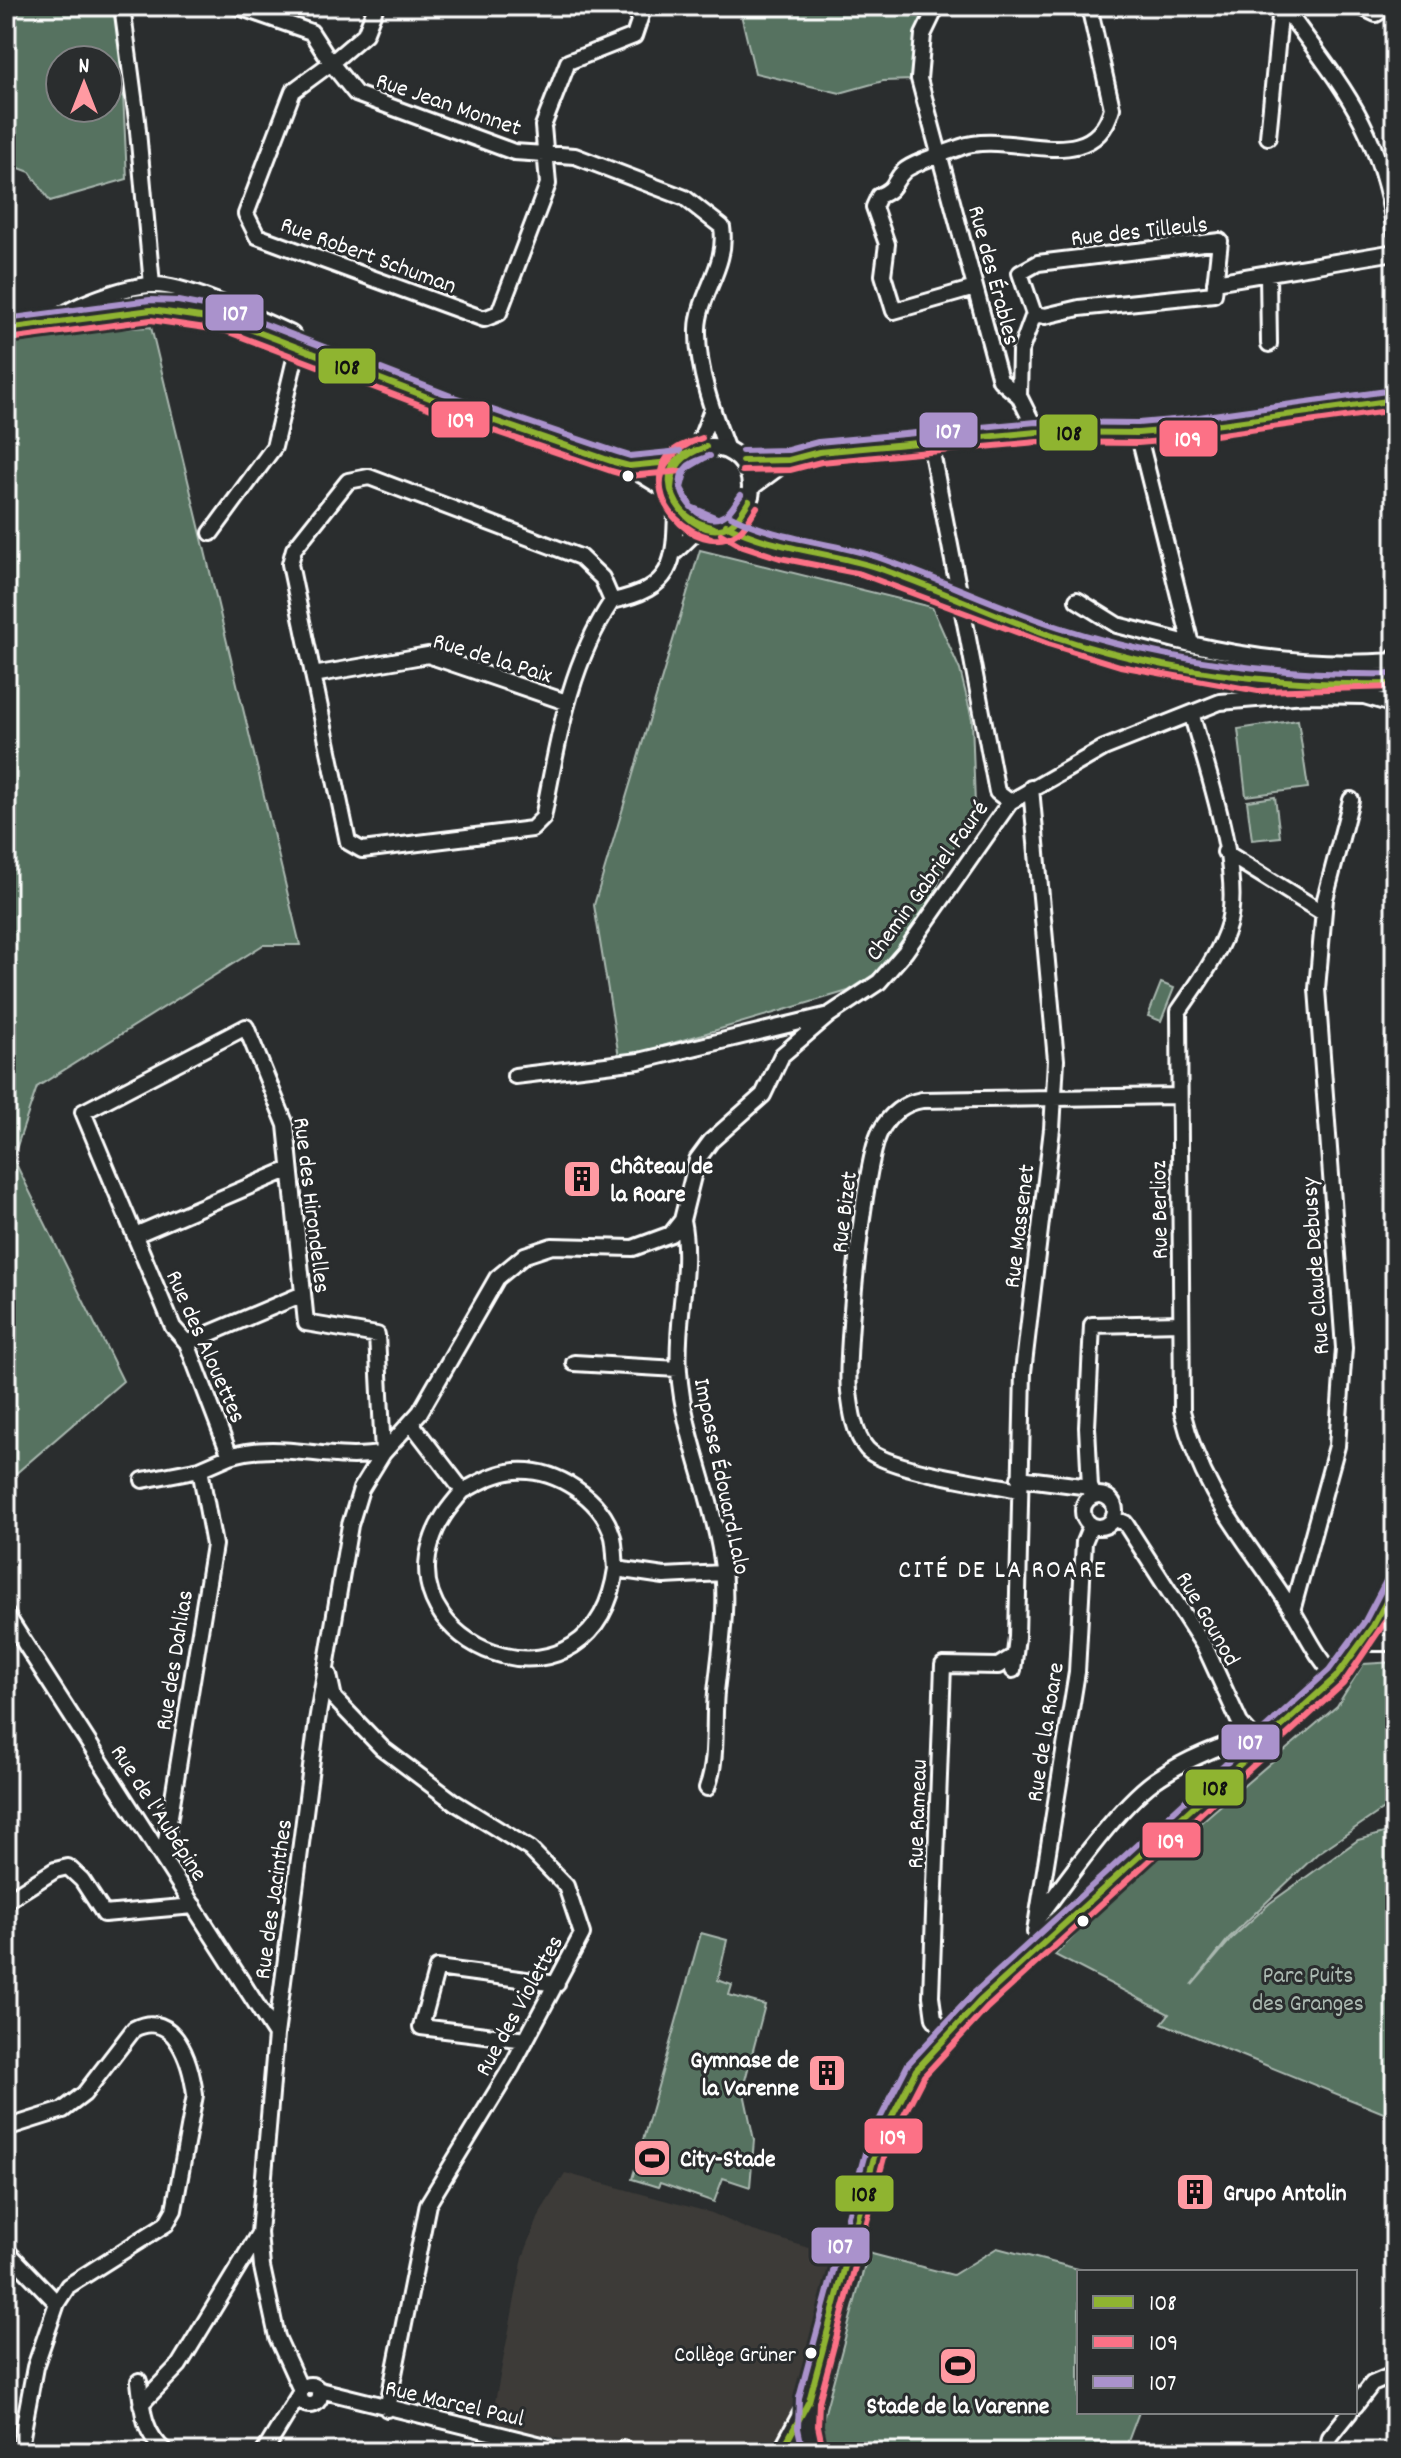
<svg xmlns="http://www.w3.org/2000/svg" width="1401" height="2458" font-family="Dekko,sans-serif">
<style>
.built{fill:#3c3a37}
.green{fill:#567261;stroke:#aab8b0;stroke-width:2;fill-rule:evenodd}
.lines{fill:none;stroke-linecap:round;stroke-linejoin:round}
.minor-casing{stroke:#fff;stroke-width:20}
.major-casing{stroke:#fff;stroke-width:22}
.minor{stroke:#2a2d2e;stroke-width:14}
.major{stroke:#2a2d2e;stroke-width:16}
.minor-bridge-casing{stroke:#fff;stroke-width:20;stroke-linecap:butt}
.minor-bridge{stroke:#2a2d2e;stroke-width:14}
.bus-1-casing{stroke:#2a2d2e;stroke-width:12}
.bus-2-casing{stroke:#2a2d2e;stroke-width:12}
.bus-3-casing{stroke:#2a2d2e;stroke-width:12}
.bus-1{stroke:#8fb430;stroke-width:6}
.bus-2{stroke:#fc7186;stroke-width:6}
.bus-3{stroke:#aa92cc;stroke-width:6}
.bus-dot{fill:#fff;stroke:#2a2d2e;stroke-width:3}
.labels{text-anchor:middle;stroke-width:6;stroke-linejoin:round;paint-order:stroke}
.bus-label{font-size:22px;fill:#fff;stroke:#2a2d2e;text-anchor:end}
.street-label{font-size:24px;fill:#fff;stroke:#2a2d2e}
.poi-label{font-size:24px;font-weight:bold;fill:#fff;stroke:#2a2d2e;text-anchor:start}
.park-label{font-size:24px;fill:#aab8b0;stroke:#2a2d2e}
.neighbourhood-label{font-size:26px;letter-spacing:2px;fill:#fff;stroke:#2a2d2e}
.line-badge{stroke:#2a2d2e;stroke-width:3}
.badge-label{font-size:22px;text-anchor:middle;font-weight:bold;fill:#fff}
.pale-badge-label{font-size:22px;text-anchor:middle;font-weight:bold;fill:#111}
</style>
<rect width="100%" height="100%" fill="#2a2d2e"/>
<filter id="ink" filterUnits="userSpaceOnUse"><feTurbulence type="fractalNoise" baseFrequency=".0125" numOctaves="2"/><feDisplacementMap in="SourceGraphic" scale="16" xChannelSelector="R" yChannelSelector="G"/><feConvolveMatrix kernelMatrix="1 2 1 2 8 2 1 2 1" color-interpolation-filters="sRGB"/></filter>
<g filter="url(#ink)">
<path class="built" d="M565,2173L712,2213L747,2229L819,2251L830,2263L788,2424L781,2434L757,2452H629L617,2448L616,2452H609L497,2423L499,2413L493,2412L523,2257L541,2211Z"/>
<path class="green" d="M6,6H119L127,179L50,201L30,172L6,163ZM60,60H108V108H60Z
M739,6H933L913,80L883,81L840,93L755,73Z
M151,327L300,945H263L37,1087L13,1158L123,1381L6,1482V335Z
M700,550L932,607L960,670L972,719L975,805L946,863L913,949L848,991L656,1048L627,1067L619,1057L594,905Z
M1298,720L1308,788L1246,796L1238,729Z
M1275,797L1280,837L1252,840L1247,801Z
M1161,983L1174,988L1161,1021L1148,1016Z
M1395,1662V1801L1317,1854L1229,1938L1192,1985L1231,1939L1270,1903L1358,1840L1395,1830V2100L1386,2114L1162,2023L1169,2014L1055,1955L1110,1900L1337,1706L1363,1664Z
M701,1933L727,1940L718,1980L732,1985L729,1995L765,2005L743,2088L754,2140L750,2187L723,2178L714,2202L660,2183L658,2187L632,2179Z
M997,2248L1090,2272H1079V2412H1139L1124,2452H826L821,2427L868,2253L953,2275Z"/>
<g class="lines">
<defs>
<path id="minor" d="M122,6L137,120L152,285
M236,6L311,32L331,63L293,91L246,214L257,236L484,319L499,313L548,184L543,126L568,62L634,36L644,6
M376,6L365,34L331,63L356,94L514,152L575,156L685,198L722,227C728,267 699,293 698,329C697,370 713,413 727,450
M937,6L923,35L919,79L1000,380L1019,396
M1283,6C1343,88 1379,126 1395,231
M1359,6L1376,14L1389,6
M1268,137L1281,6
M1220,241L1214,294L1079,308L1045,316L1034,314L1020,273L1038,263Z
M1268,273L1269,344
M1215,282L1395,252
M975,288L894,311L883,275L887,244L874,207L879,196C898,188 892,182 904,171C912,163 949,152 961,147C1010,129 1093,180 1112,108L1089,6
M1034,314L1020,352L1019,396L1037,432
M54,321C73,305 125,286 152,285C184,283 261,320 292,334L298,346L274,447L211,533
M1138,433L1191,644C1259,660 1324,666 1394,661L1395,657
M930,442L954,566
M697,449L711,412
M742,461L789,460L819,452L1037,432L1138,433L1185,429L1395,400
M751,488L789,460
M675,552L701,527
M1077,600L1117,625L1191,644
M612,601L602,578L580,557L369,477L348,481L294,549L290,564L348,842L362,850L532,829L543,818C558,742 568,667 612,601C673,588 675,565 676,508
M967,633L997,792L1010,802
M313,675L428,655L566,702
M1192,716C1207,770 1246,880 1226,932C1215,961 1196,986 1179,1011L1182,1411C1203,1497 1247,1539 1292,1610C1307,1634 1316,1656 1336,1677
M1225,852L1323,913
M246,1027L286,1125L306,1323L377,1335L383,1453C330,1464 284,1439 230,1456L187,1343L173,1327L83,1112Z
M515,1076L639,1061L829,1015L879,982L905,952L1010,802L1104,748L1220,702L1305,695L1364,696L1388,703L1395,709
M682,1220C692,1269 675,1321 679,1371C683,1433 711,1493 721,1554C729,1601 721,1646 716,1692C713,1724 718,1759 707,1788
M135,1235L290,1169
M187,1343L303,1294
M574,1363L678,1369
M411,1423L463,1491C449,1507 437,1522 431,1543C397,1654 594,1723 616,1569
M1019,1478L1090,1487
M143,1480L200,1469L230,1456
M1019,1490C987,1483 886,1470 867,1449C854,1434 851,1410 849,1391C845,1354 864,1162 880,1132C889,1115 904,1103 922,1100L1179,1096
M463,1491C480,1482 495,1473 515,1471C556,1468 602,1498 613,1537C615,1547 615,1559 616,1569L664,1576L723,1573
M1094,1495L1090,1487L1087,1427L1092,1325L1181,1323
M1083 1511a16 16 0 1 1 32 0a16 16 0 1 1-32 0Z
M1113,1518L1125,1523L1206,1649L1240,1723L1255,1740
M1292,1611L1337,1446L1344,1348L1317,989L1325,899L1351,800
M6,1614L276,2035
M1360,1643H1395
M1013,1670L1017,1637L1023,1372L1052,1129L1056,1060L1031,788
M329,1675L334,1698L382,1748L454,1802L530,1849L566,1886L582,1934L512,2066L428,2204L387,2409
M163,1859L214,1545L200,1469
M6,1901L55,1870L68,1867L82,1880L104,1914L194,1906
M1038,1918C1068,1879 1120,1802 1160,1777C1188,1758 1219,1747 1250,1736
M1041,1945L1035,1932L1077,1672L1084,1542L1091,1525
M946,2034L934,2018L931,1996L943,1665L998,1666L1014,1656
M526,2040L421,2027L437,1968L557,1984
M6,2128L63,2110L84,2094L134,2029C175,2008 191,2063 195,2095L174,2210L166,2224L68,2286L57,2303
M6,2250L57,2303L35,2367L19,2452
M139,2381C142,2409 143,2433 166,2452
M300 2395a10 10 0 1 1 20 0a10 10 0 1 1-20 0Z
M301,2390L277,2337L262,2267L259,2233L276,2035L317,1721L350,1525L361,1489L383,1453L420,1412L497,1278L525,1255L552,1246L633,1248L671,1234L682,1220L697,1160L711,1141L763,1095L782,1055L829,1015
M320,2390L546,2446L554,2452
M141,2404L179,2365L258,2235
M1355,2406L1372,2384L1395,2374
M264,2452L300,2393
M623,2452V2449
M1327,2452L1330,2437L1350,2412"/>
<path id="major" d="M6,329L86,316L151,310L177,311L229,321L504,426L629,466L670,491
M671 487a40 40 0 1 1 80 0a40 40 0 1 1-80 0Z
M630,466L681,461
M726,525L744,536L783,548L864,564L1052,635L1122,656L1259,681L1395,677
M781,2452L806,2406
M813,2452L808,2427L809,2401L877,2146L916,2070L980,2001L1336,1677L1373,1626L1395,1586"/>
</defs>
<use href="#minor" class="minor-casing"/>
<use href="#major" class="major-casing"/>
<use href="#minor" class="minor"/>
<use href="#major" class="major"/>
<defs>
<path id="minor-bridge" d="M954,566L967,633"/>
</defs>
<use href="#minor-bridge" class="minor-bridge-casing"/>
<use href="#minor-bridge" class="minor-bridge"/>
<defs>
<path id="bus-1" d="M6,329L151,310L229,321L448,405L614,462L629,466L681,461
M705,447C683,455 672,465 671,489C678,513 691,522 714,528
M706,447C699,450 688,452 682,456C645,483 700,552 734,522C740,517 745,507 749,501
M742,461L789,460L819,452L1037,432L1138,433L1185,429L1395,400
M726,525C774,550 827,551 878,568C937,588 994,616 1053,636C1164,673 1279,686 1395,684
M781,2452L809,2401L877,2146L916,2070L980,2001L1336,1677L1373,1626L1395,1586"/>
<path id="bus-2" d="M8,339L151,320L226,331L444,414L611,471L629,476L682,471
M702,438C639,460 653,522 711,538
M702,438C694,441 681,444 674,450C632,487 693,563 739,532C746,526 752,514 757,507
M742,471L790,470L821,462L1037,442L1138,443L1186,439L1395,410
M721,534L740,545L780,558L861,574L1048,644L1120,666L1258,691L1395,687
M823,2450L818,2426L819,2402L886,2150L924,2076L987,2008L1343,1684L1395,1607"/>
<path id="bus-3" d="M6,319L150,300L178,301L231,311L451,396L617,452L630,456L680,451
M742,451L788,450L818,442L1036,422L1138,423L1184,419L1394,390
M708,456L686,469L681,488L691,507L717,518
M710,456C703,459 692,461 687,467C666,487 701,531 725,515C732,511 736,501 741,495
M731,516C777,540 828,541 877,557C938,578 997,607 1059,627C1168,662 1280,676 1395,674
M803,2452L798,2428L799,2398L868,2142L908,2064L973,1994L1329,1670L1365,1621L1386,1581"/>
</defs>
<use href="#bus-1" class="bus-1-casing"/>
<use href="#bus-2" class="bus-2-casing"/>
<use href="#bus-3" class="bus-3-casing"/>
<use href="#bus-1" class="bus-1"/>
<use href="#bus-2" class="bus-2"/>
<use href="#bus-3" class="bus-3"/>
</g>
</g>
<defs>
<symbol id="building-square" viewBox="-11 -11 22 22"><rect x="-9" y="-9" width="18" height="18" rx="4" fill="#ff9aa2" stroke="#2a2d2e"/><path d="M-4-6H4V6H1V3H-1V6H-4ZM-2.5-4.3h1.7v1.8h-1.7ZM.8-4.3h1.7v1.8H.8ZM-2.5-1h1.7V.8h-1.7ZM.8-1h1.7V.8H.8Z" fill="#111"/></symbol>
<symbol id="stadium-square" viewBox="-11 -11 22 22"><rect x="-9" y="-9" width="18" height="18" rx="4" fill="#ff9aa2" stroke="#2a2d2e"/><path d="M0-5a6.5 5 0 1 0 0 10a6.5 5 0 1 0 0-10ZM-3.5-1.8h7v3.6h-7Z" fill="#111"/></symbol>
</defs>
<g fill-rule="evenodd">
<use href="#building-square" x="560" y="1157" width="44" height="44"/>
<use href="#building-square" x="805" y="2051" width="44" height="44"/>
<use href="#stadium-square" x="630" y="2136" width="44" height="44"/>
<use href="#building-square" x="1173" y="2170" width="44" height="44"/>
<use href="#stadium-square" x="936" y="2344" width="44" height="44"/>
</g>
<g class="bus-dot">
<circle cx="628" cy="476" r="7"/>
<circle cx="1083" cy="1921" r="7"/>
<circle cx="811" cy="2353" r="7"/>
</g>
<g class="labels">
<g class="bus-label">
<text x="796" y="2361">Collège Grüner</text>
</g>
<g class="street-label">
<text transform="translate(449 103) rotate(19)" y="8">Rue Jean Monnet</text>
<text transform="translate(1139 230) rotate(-6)" y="8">Rue des Tilleuls</text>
<text transform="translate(369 254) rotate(20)" y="8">Rue Robert Schuman</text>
<text transform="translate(995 275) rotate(75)" y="8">Rue des Érables</text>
<text transform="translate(493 657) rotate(17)" y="8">Rue de la Paix</text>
<text transform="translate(926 880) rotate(-54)" y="8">Chemin Gabriel Fauré</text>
<text transform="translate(313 1205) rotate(83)" y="8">Rue des Hirondelles</text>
<text transform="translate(1158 1210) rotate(-91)" y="8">Rue Berlioz</text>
<text transform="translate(843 1212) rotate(-83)" y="8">Rue Bizet</text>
<text transform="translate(1018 1226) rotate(-83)" y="8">Rue Massenet</text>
<text transform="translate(1314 1266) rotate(-94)" y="8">Rue Claude Debussy</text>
<text transform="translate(207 1346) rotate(66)" y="8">Rue des Alouettes</text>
<text transform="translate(723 1476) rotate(78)" y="8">Impasse Édouard Lalo</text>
<text transform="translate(1209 1618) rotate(60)" y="8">Rue Gounod</text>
<text transform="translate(173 1660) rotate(-81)" y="8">Rue des Dahlias</text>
<text transform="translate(1044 1732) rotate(-81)" y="8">Rue de la Roare</text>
<text transform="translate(160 1812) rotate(57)" y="8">Rue de l'Aubépine</text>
<text transform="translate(916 1814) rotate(-88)" y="8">Rue Rameau</text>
<text transform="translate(272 1899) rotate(-82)" y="8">Rue des Jacinthes</text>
<text transform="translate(518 2005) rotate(-61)" y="8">Rue des Violettes</text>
<text transform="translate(455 2402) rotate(13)" y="8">Rue Marcel Paul</text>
</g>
<g class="poi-label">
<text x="610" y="1173">Château de<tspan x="610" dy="28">la Roare</tspan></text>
<text x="799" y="2067" text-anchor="end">Gymnase de<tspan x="799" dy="28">la Varenne</tspan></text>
<text x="680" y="2166">City-Stade</text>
<text x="1223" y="2200">Grupo Antolin</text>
<text x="958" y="2413" text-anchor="middle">Stade de la Varenne</text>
</g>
<g class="park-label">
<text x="1308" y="1982">Parc Puits<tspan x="1308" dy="28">des Granges</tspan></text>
</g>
<g class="neighbourhood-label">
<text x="1003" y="1577">CITÉ DE LA ROARE</text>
</g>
</g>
<g class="line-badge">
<rect x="204" y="293" width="61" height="39" rx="8" fill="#aa92cc"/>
<rect x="317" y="347" width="60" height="38" rx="8" fill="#8fb430"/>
<rect x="430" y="400" width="61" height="39" rx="8" fill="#fc7186"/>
<rect x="918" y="411" width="61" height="38" rx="8" fill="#aa92cc"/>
<rect x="1038" y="413" width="61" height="39" rx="8" fill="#8fb430"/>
<rect x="1158" y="419" width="61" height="39" rx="8" fill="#fc7186"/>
<rect x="1220" y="1723" width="61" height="38" rx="8" fill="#aa92cc"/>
<rect x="1184" y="1768" width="61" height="39" rx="8" fill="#8fb430"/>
<rect x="1141" y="1821" width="61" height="38" rx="8" fill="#fc7186"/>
<rect x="863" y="2117" width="61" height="38" rx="8" fill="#fc7186"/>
<rect x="834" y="2174" width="61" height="39" rx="8" fill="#8fb430"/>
<rect x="810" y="2226" width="61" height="39" rx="8" fill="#aa92cc"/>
</g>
<g class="badge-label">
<text x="235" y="320">107</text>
<text x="461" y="427">109</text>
<text x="948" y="438">107</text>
<text x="1188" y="446">109</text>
<text x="1250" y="1749">107</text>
<text x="1171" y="1848">109</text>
<text x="893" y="2144">109</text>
<text x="840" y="2253">107</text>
</g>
<g class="pale-badge-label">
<text x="347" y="374">108</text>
<text x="1069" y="440">108</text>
<text x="1215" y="1795">108</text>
<text x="864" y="2201">108</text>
</g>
<rect width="1401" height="2458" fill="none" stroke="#2a2d2e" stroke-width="32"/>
<rect x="16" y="16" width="1369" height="2426" fill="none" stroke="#fff" stroke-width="3" filter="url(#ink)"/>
<rect x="1077" y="2270" width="280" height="144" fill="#2a2d2e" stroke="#7f8182" stroke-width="2"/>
<rect x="1093" y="2296" width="40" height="12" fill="#8fb430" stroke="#7f8182" stroke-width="2"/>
<text x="1149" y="2310" font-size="24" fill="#ffffff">108</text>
<rect x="1093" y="2336" width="40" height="12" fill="#fc7186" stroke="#7f8182" stroke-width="2"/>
<text x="1149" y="2350" font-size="24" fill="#ffffff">109</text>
<rect x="1093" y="2376" width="40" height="12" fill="#aa92cc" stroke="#7f8182" stroke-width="2"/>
<text x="1149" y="2390" font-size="24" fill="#ffffff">107</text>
<g transform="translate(84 84)"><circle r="38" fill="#2a2d2e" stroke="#7f8182" stroke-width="2"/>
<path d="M0-6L14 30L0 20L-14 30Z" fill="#ff9aa2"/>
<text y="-12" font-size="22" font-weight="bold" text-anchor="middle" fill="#ffffff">N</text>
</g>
</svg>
